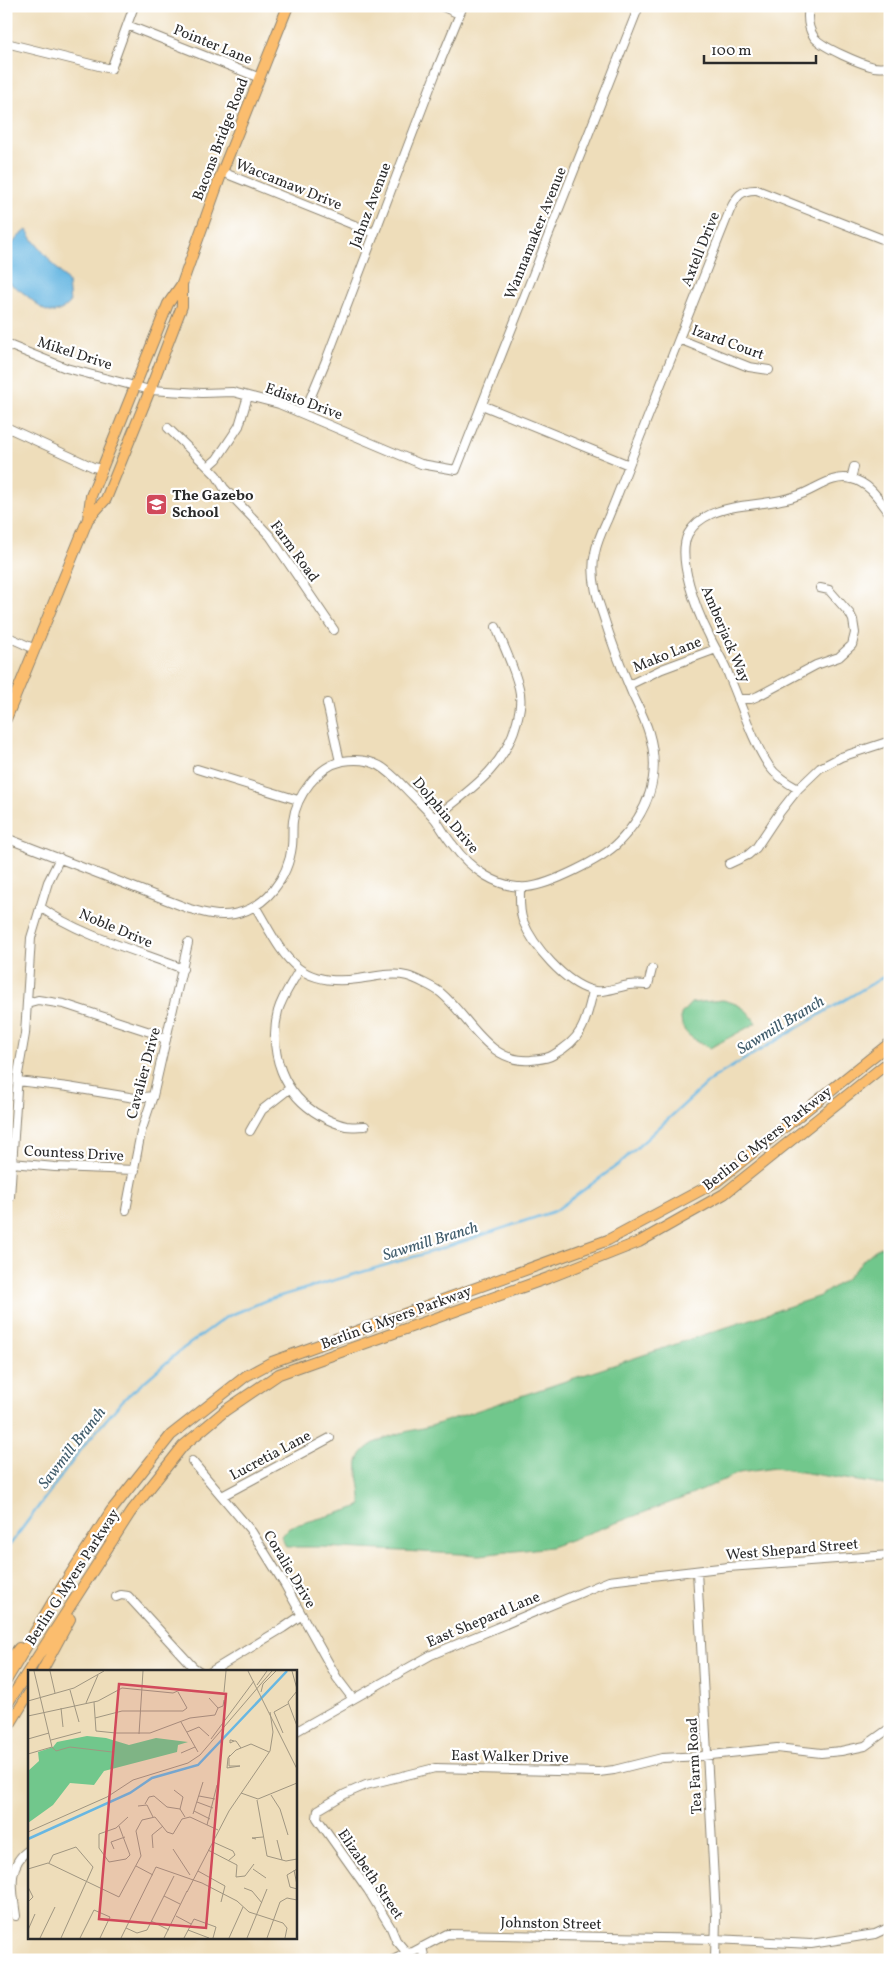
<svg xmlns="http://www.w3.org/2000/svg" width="896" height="1966" font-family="Vollkorn,serif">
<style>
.green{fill:#71c78c;stroke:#4e795c}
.water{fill:#68b7e2;stroke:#4a7186}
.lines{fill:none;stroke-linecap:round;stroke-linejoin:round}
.stream{stroke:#68b7e2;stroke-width:2.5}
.minor-casing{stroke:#8c8472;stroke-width:10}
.major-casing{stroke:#8c8472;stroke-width:12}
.minor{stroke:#fff;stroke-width:8}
.major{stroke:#fbbd6e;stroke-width:10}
.labels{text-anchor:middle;stroke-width:4.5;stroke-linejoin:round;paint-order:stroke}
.street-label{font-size:15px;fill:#2b2b2b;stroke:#fff}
.poi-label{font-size:15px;font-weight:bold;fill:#2b2b2b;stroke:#fff;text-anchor:start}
.water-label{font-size:16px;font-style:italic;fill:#405c6b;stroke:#fff}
.inset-river{fill:none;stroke:#68b7e2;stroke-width:2.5}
.inset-road{fill:none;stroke:#a09681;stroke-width:1}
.view{fill:#d1495b;fill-opacity:0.15;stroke:#d1495b;stroke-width:2.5}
.inset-edge{fill:none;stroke:#2b2b2b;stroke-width:2.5}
</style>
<rect width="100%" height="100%" fill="#fff"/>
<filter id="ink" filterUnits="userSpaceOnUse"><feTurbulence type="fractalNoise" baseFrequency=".02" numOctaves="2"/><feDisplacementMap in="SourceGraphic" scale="10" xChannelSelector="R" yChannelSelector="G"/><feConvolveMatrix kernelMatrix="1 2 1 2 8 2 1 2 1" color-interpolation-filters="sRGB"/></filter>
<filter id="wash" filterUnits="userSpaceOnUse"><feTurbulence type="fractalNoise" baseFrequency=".0096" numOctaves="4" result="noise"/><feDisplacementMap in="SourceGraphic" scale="20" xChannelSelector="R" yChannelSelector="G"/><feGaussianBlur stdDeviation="1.12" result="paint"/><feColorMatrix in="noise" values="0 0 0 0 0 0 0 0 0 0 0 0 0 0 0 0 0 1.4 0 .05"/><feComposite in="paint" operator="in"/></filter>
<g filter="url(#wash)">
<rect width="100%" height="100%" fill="#eeddba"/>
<path class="green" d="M723,1000C739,1004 747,1008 756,1023L710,1048C693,1038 680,1035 681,1014L691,1003Z
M890,1243V1486L775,1468L739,1473L691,1495L551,1547L480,1555L322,1547H286L281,1536L289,1527L349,1510L361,1505C362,1491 356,1471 358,1462C362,1438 411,1431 431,1426L820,1296L847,1278L863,1260L875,1250Z"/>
<path class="water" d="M27,230L33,240L68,282L70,303C50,322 42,308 26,295C20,290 13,286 6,281V252L18,237Z"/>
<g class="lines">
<path class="stream" d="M6,1550L86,1443L124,1399L181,1350L226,1317L267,1300L437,1250L555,1211L619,1164L713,1078L890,973"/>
</g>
</g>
<g filter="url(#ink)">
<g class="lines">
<defs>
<path id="minor" d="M441,6L457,13L459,16
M809,6C807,17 807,27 814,37C821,47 861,64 874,67C879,68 885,67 890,67
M127,25L260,78
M6,43L111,69L134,6
M222,172L374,233
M679,339L749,367L769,370
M6,344L66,368L150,390L202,393L233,392L279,404L421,464L456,470L639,6
M482,405L629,465
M301,413L309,401L327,358L438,67L463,6
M6,427L93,467L103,469
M168,428L216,475L224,488L270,536L334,630
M208,467L217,459L239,426L248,396
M851,479L854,467
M6,636L35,649
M629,685L662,669L716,649
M738,699H751L758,696L816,665L839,657L852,645L855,633L853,620L850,614L829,590L820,588
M327,703L340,762
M197,769L298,800
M798,789C787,783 776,776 769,766C751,739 742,705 729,676C724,661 715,649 709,635C697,612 676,558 688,534C693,525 702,518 711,514C739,502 771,506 799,495C817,489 832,474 852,479C870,483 880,501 890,514
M434,818C470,790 505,768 517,721C520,710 522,700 519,688C514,667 504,647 496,627
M6,838L190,909C204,913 219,917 234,914C266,908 288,878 292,846C293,838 292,829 293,821C296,796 318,766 343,761C379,755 391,774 413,796C420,803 428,811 435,819C441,827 446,837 453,845C469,868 498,889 527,887C550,885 602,859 618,843C648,812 662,777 649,733C645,719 638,706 632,693C621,667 611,641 603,615C596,596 590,574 595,553C597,541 603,529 608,518C618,494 627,470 636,447C667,368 698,289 730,210C736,197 741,189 757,190L890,242
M729,864L748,855L756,848L780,812L798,789L820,768L841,757L890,741
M520,887C520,898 519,911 523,921C533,946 565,983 591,990C603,994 617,987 629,985C635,984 642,985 648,985L652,969
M255,906C283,953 294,988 358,979C374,977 392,972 407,976C415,978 435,988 441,993C469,1016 488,1064 531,1060C539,1059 547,1059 553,1055C583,1039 586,1022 593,991
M40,907C83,937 136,950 183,969
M299,970C292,983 282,997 278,1011C268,1053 283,1095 321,1116C328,1120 337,1124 346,1126C352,1127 359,1126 365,1126
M27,1003L38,1000L64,1004L150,1032L166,1040
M18,1081L68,1087L135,1098L153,1096
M250,1131L262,1110L289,1089
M12,1163L55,1167L135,1170
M10,1197L18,1074L25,1034L31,938L48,882L60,858
M126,1210L141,1132L153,1096L188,943
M192,1461L252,1532L285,1585L337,1678L353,1699
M222,1496L330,1438
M697,1571L716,1917L715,1960
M116,1597L121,1595L128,1596L193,1667L199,1671
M212,1671L283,1628L302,1615
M295,1732L431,1655L609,1581L728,1567L890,1555
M16,1916C13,1893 6,1864 29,1850
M422,1947L425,1960
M407,1953L396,1940L391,1928L368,1890L317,1818L318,1810L345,1794L366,1785L435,1768L599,1772L614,1770L662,1758L702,1756L777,1748L821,1753L841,1751L865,1746L890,1728
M393,1960L407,1953L413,1952L447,1934L715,1939L811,1944L875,1934L890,1927"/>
<path id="major" d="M89,518L106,499L150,390L182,306V284
M6,719L88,519L91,496L168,304L182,284L222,172L288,6
M6,1665L19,1648
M42,1671L70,1619
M6,1681L52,1603L111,1511L171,1435L246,1376L272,1362L608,1240L716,1182L890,1043
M6,1706L130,1513L183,1446L226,1410L279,1374L548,1278L639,1242L724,1194L890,1061
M6,1731L29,1693"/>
</defs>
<use href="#minor" class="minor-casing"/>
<use href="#major" class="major-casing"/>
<use href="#minor" class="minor"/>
<use href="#major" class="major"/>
</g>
</g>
<defs>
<symbol id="school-square" viewBox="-11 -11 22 22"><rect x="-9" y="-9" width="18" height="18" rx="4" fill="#d1495b" stroke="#fff"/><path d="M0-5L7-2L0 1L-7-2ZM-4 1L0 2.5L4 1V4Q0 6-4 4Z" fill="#fff"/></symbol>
</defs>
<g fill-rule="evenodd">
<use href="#school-square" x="144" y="492" width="25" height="25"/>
</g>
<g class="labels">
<g class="street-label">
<text transform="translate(213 44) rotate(22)" y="5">Pointer Lane</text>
<text transform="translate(220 139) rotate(-69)" y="5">Bacons Bridge Road</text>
<text transform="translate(289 184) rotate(22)" y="5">Waccamaw Drive</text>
<text transform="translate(370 205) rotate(-69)" y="5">Jahnz Avenue</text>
<text transform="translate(535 233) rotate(-68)" y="5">Wannamaker Avenue</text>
<text transform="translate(700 249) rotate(-68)" y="5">Axtell Drive</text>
<text transform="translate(728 342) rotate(20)" y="5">Izard Court</text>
<text transform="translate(75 353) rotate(18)" y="5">Mikel Drive</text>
<text transform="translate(304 401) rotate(20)" y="5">Edisto Drive</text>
<text transform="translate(295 551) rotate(54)" y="5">Farm Road</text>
<text transform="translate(726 634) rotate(67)" y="5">Amberjack Way</text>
<text transform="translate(667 654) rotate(-22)" y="5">Mako Lane</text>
<text transform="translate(446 815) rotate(50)" y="5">Dolphin Drive</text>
<text transform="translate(116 928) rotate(23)" y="5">Noble Drive</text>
<text transform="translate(143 1073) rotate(-75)" y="5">Cavalier Drive</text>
<text transform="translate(767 1138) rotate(-38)" y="5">Berlin G Myers Parkway</text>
<text transform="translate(74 1153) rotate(3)" y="5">Countess Drive</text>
<text transform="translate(396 1317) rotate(-20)" y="5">Berlin G Myers Parkway</text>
<text transform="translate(270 1455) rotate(-28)" y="5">Lucretia Lane</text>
<text transform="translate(792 1549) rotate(-5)" y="5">West Shepard Street</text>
<text transform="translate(290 1569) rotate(59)" y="5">Coralie Drive</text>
<text transform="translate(72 1577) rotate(-57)" y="5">Berlin G Myers Parkway</text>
<text transform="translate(483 1619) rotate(-23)" y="5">East Shepard Lane</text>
<text transform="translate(510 1756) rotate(1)" y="5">East Walker Drive</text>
<text transform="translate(694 1766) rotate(-93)" y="5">Tea Farm Road</text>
<text transform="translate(371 1874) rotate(56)" y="5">Elizabeth Street</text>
<text transform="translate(551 1923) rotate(1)" y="5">Johnston Street</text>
</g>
<g class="poi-label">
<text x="172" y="500">The Gazebo<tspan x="172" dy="17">School</tspan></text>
</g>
<g class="water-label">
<text transform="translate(780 1024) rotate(-31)" y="6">Sawmill Branch</text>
<text transform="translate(430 1240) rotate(-17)" y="6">Sawmill Branch</text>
<text transform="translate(71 1447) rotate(-52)" y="6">Sawmill Branch</text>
</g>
</g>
<g transform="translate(28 1670)">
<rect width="269" height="269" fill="#eeddba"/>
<path d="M59,66L78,68L101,75L128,68L160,72L150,75L149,82L76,101L66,115L42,113L25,135L0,153V101L11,91L10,82L25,77L29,72Z" fill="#71c78c"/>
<path class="inset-river" d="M0,169L102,123L124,108L170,95L259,1"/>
<path class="inset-road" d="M22,1L27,23M220,1L269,99M264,1L269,19M229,15L239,1M42,20L51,52M269,21L260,32L269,56M196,22L198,1M233,22L235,14L248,1M181,28L190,38L195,36L196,30M0,31L46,18L76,1M66,32L68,61L88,63H122L162,48L187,45L190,38M58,33L70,5M33,38L35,57M0,46L70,31L94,18L145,23L152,20M67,48L94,41H155L159,38L150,22M153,52L170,82M159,62L171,57L181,66M255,63L246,42L260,34M111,64L115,1M0,69L21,63M183,69L226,11M23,70L53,62M206,71L202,73V70H203L206,71H208L213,78M24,77L28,81L42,77L84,82M153,83L167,77M0,84L24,77L6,1M202,85L200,88L208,80L223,74L241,82M200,88L199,98L212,96H201V88M146,120L155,127L152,139M213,123L230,129L269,113M243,125L252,139L260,165M171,126L187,129M229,130L239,186L258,191L269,189M169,132L185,138M117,134L121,127L126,126L139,137L152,139L157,147M110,136L119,135L125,147M166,141L182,149M165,144L175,112M179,155L189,115M91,156L102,185L98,189L81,192L71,178V164L88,158L100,147M0,162L79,127L105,110L160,93L172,85L244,1M228,169L224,168L235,167M249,170L254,190M185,172L205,181L207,185L200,191M125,178L124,165L135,156M86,179L83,172L97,167M145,179L162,205M180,180L209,195L208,207L217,206L226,194M269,189V173M21,193L25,185L48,177L65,197L33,268M108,196L125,205M0,199L20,193L91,227L113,186L108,161L114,150L127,147L139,162L145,164L154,149L162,147L190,160M225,199L238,208M269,199L259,205L262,217L269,219M266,200L269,215M170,201L197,216L193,232M0,217L5,227L0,232M216,218L224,221L234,233M159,222L201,141L242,81L245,62L242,42M136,226L152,234M148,246L163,254M123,251L141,260M98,258L109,263L119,260L146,206M0,260L7,244M160,260L181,268M12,268L27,237M52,268L66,240L82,247L72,268M93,268L128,197L174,213L209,231L221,242L255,253L259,258L257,268M136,268L159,221M156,268L166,249L188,257L185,268M201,268L215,237M219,268L239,219M239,268L252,232L259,228L269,230"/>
<path class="view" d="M91,14L198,24L178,258L71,249Z"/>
<rect width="269" height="269" class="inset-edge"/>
</g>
<rect width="896" height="1966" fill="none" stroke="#fff" stroke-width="25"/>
<path d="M704 55v8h112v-8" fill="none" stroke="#2b2b2b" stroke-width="2.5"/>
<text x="711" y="55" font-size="15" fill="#2b2b2b" stroke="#ffffff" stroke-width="4" paint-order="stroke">100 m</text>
</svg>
